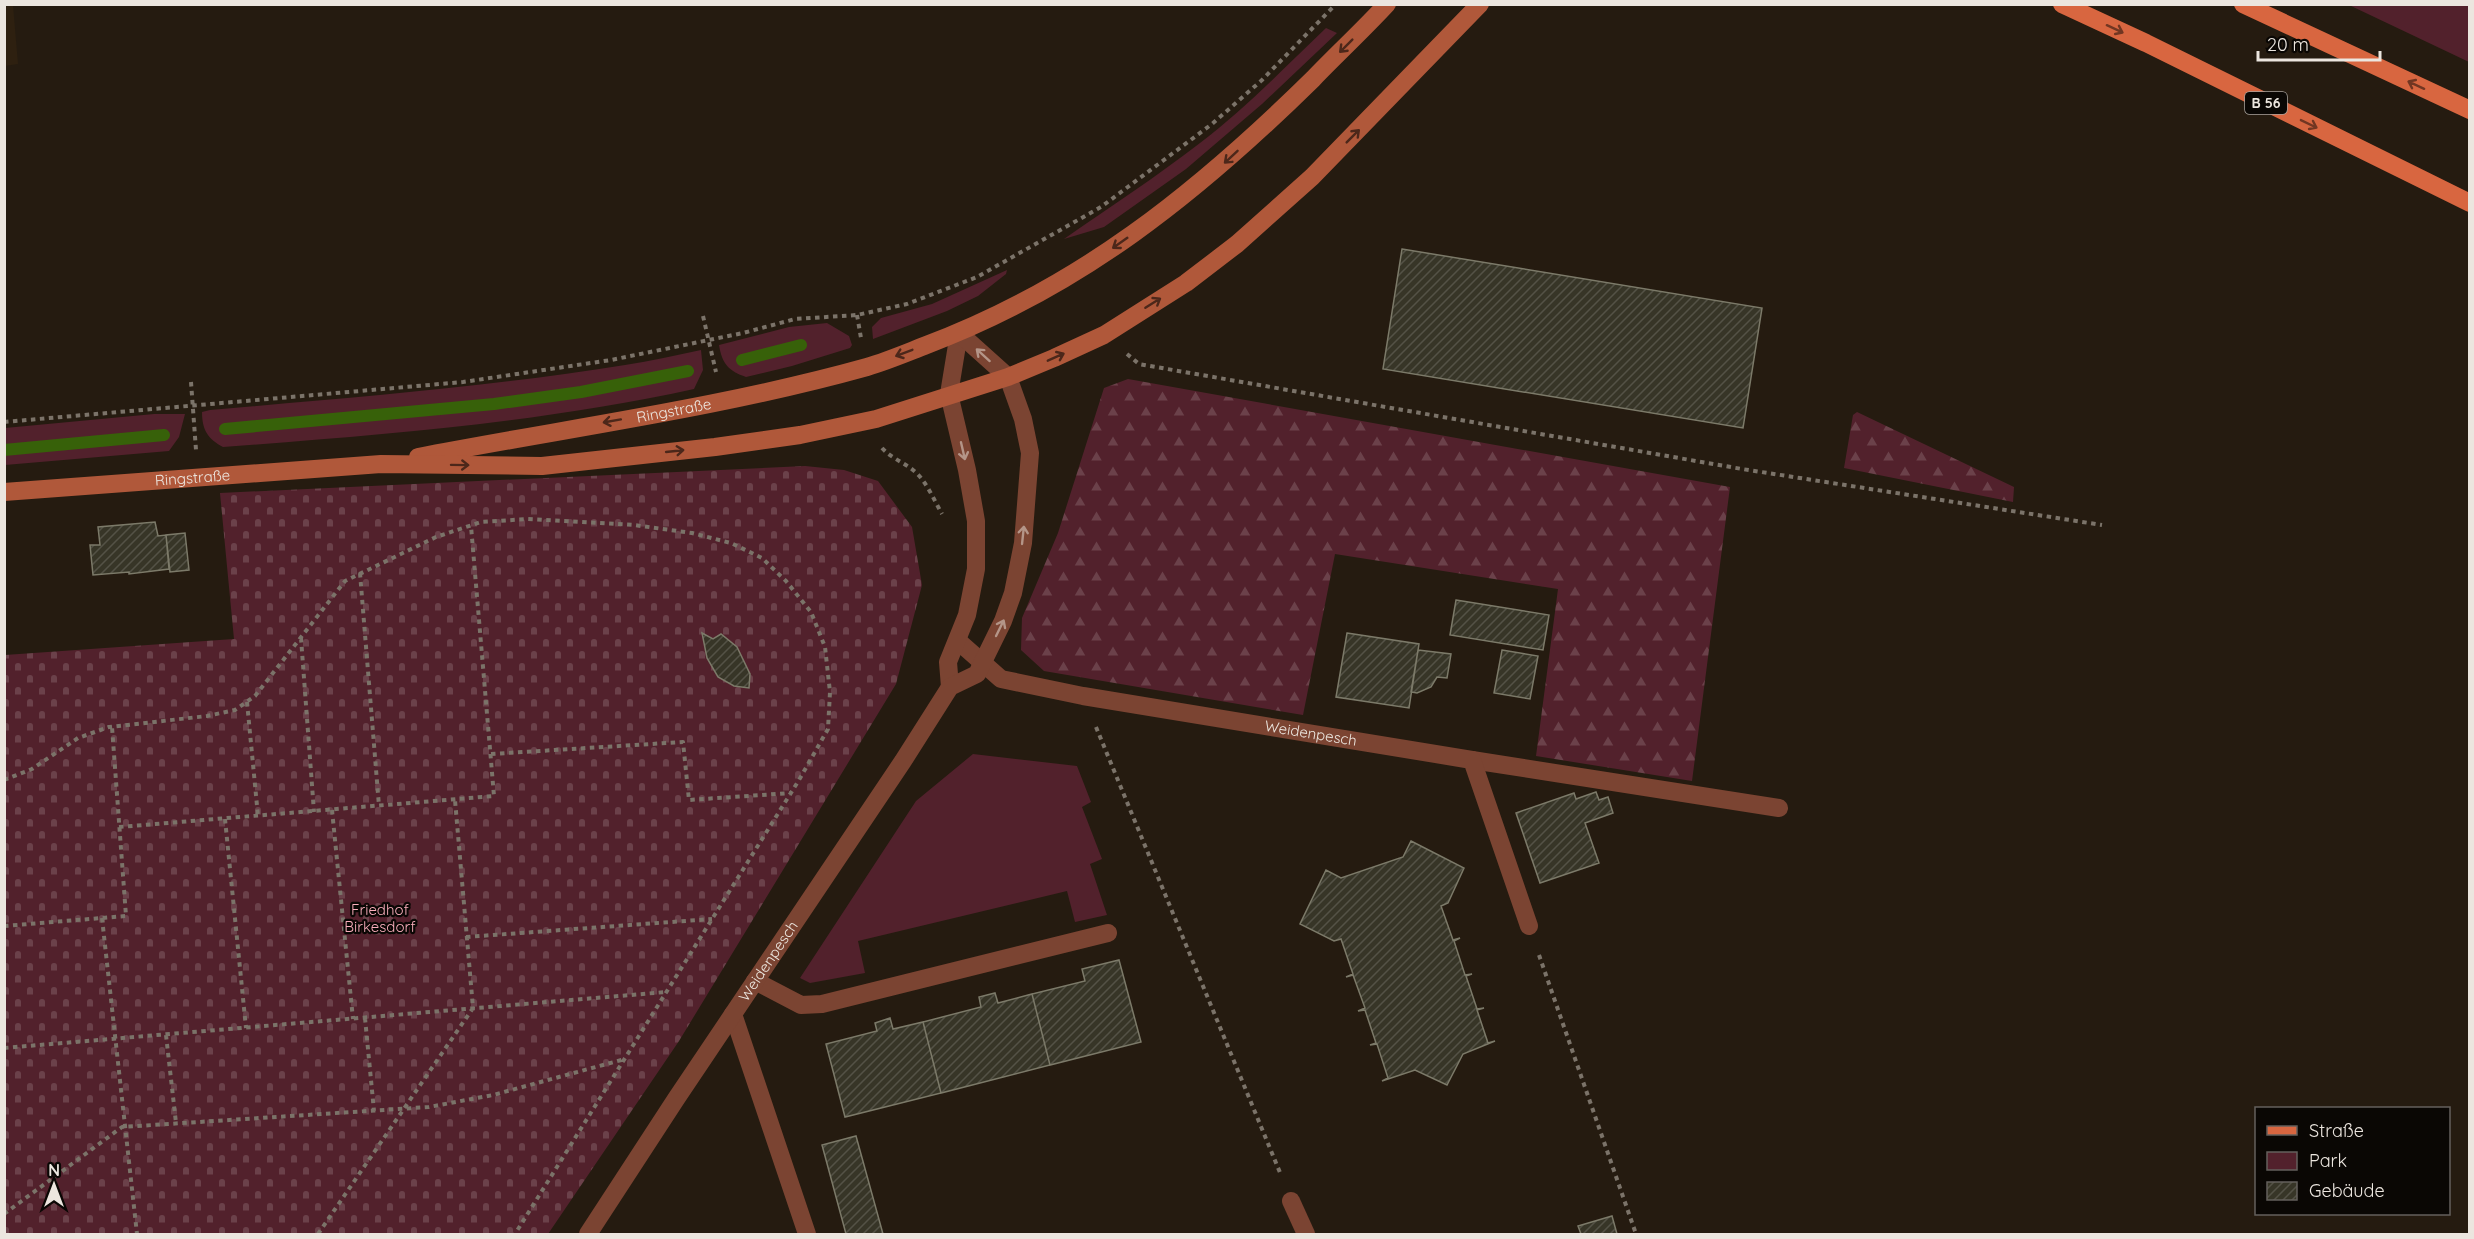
<svg xmlns="http://www.w3.org/2000/svg" width="2474" height="1239" font-family="Quicksand,sans-serif">
<style>
.built{fill:#2e2010}
.green{fill:#52212c}
.forest{fill:url(#forest-firs)}
.cemetery{fill:url(#cemetery-stones)}
.lines{fill:none;stroke-linecap:round;stroke-linejoin:round}
.stream{stroke:#376109;stroke-width:12}
.building{fill:url(#building-hatch);stroke:#7c7a69;stroke-width:1.5}
.path{stroke:#7b7369;stroke-width:4;stroke-dasharray:4.5 4.5;stroke-linecap:butt}
.service{stroke:#7b4432;stroke-width:18}
.minor{stroke:#7b4432;stroke-width:18}
.secondary{stroke:#b0583a;stroke-width:18}
.primary{stroke:#d86640;stroke-width:18}
.oneway{stroke:#713622}
.oneway2{stroke:#4c271a}
.oneway3{stroke:#b49588}
.labels{text-anchor:middle;stroke-width:4.5;stroke-linejoin:round;paint-order:stroke}
.shield{fill:#0a0704;stroke:#a8a39d;stroke-width:1.5}
.shield-label{font-size:14px;font-weight:bold;fill:#ece6df}
.street-label{font-size:15px;fill:#ece6df;stroke:#0a0704}
.park-label{font-size:15px;fill:#fbafbd;stroke:#0a0704}
</style>
<defs>
<pattern id="forest-firs" width="22" height="20" patternUnits="userSpaceOnUse" patternTransform="scale(1.5)"><rect width="22" height="20" fill="#52212c"/><path d="M5 1l3.5 6h-7zM16 11l3.5 6h-7z" fill="#6b414a"/></pattern>
<pattern id="cemetery-stones" width="16" height="16" patternUnits="userSpaceOnUse" patternTransform="scale(1.5)"><rect width="16" height="16" fill="#52212c"/><path d="M2 7V4a2 2 0 0 1 4 0v3zM10 15v-3a2 2 0 0 1 4 0v3z" fill="#6b414a"/></pattern>
<pattern id="building-hatch" width="6" height="6" patternUnits="userSpaceOnUse" patternTransform="scale(1.5)"><rect width="6" height="6" fill="#373527"/><path d="M-1 1l2-2M0 6l6-6M5 7l2-2" fill="none" stroke="#545246"/></pattern>
</defs>
<rect width="100%" height="100%" fill="#251b10"/>
<path class="built" d="M4,5H13L18,64L5,66Z"/>
<path class="green" d="M2349,5H2469V62Z
M1326,28L1337,33L1262,104L1186,169L1104,227L1064,239C1110,207 1156,177 1200,143C1245,109 1285,67 1326,28Z
M1007,270L1006,274L978,296L947,311L873,339L872,327L881,318L932,304Z
M827,323L849,336L852,345L850,348L792,366L746,377C729,371 722,364 719,345L789,327Z
M701,350L703,370L694,389C539,423 381,435 223,447C208,439 202,430 202,412L210,410C349,398 488,387 625,365C651,361 676,355 701,350Z
M154,414H185L179,437L169,451L5,465V428Z
M973,754L1077,766L1091,802L1082,807L1102,859L1090,864L1107,915L1075,922L1067,891L858,941L865,973L810,983L800,978L916,801Z"/>
<path class="forest" d="M1128,379L1730,487L1692,781L1536,756L1558,589L1335,554L1303,715L1044,671L1021,650L1022,618L1058,533L1104,388Z
M1857,412L2014,487L2013,502L1844,468L1853,415Z"/>
<path class="cemetery" d="M805,466L844,470L878,481L912,527L922,585L896,684L679,1041L548,1234H5V655L234,639L220,493Z"/>
<g class="lines">
<path class="stream" d="M742,360L801,345
M225,429L494,404L581,392L688,371
M4,450L164,435"/>
</g>
<path class="building" d="M1402,249L1762,308L1743,428L1383,369Z
M155,522L158,536L166,535L169,569L129,574V572L93,575L90,545H100L98,527Z
M185,533L189,570L170,572L166,535Z
M1456,600L1549,615L1543,650L1450,635Z
M702,633L713,639L721,634L737,647L750,674L749,688L734,686L718,677L707,658Z
M1347,633L1419,644L1409,708L1336,697Z
M1418,650L1451,654L1447,678L1437,677L1431,687L1417,693L1411,692Z
M1502,650L1538,656L1530,699L1494,693Z
M1596,792L1599,800L1608,797L1613,813L1585,823L1599,863L1540,883L1516,813L1574,793L1576,799Z
M1411,841L1464,868L1448,903L1441,906L1453,940L1460,938L1454,941L1465,975L1472,974L1466,976L1477,1009L1484,1008L1477,1010L1488,1043L1495,1041L1463,1054L1447,1085L1415,1070L1382,1081L1388,1078L1377,1044L1370,1045L1376,1043L1365,1010L1358,1011L1365,1008L1353,975L1346,977L1353,974L1341,939L1334,941L1300,924L1326,870L1341,878L1403,857Z
M1119,960L1141,1042L1050,1065L1032,994L1085,981L1082,969Z
M995,993L998,1003L1032,994L1050,1065L941,1093L923,1022L981,1007L979,997Z
M890,1018L893,1029L923,1022L941,1093L845,1117L826,1044L877,1031L875,1023Z
M856,1136L883,1234H846L822,1145Z
M1612,1216L1617,1234H1581L1578,1226Z"/>
<g class="lines">
<path class="path" d="M857,315L861,338
M703,316L716,372
M1127,354L1139,364L1173,370L1742,469L2102,525
M191,382L196,450
M4,422L463,382L611,360L743,333L795,319L857,315L907,304L977,277L1101,207L1212,124L1262,80L1336,4
M882,448C891,458 903,462 913,470C926,480 934,500 942,514
M360,573L379,806
M301,638L314,812
M247,702L258,816
M1096,727L1281,1175
M491,754L683,742L689,800L791,793
M4,780L32,769L78,738L109,727L207,716L235,710L255,696L345,581L436,537L481,522L528,519L634,525L692,533L731,543L762,558L786,581L811,612L825,647L830,692L828,729L799,780L515,1234
M332,810L353,1019
M225,819L246,1028
M119,827L494,796L471,526
M102,918L137,1234
M4,926L126,916L112,727
M466,937L712,919
M1539,955L1636,1234
M365,1018L374,1111
M166,1035L176,1123
M4,1048L666,992
M4,1214L122,1127L429,1107L493,1095L625,1059
M318,1234L473,1008L455,800"/>
<path class="service" d="M1472,760L1779,808
M755,981L801,1005L822,1004L1108,933
M733,1014L807,1234"/>
<g class="minor">
<path id="s1" d="M958,641L1001,679L1083,696L1472,760L1529,926"/>
<path d="M950,687L948,662L967,615L976,569V521L967,470L949,394L959,333"/>
<path d="M1291,1201L1306,1234"/>
<path id="s2" d="M588,1234L676,1099L903,761L950,687L977,674L1003,621L1013,593L1023,543L1030,453L1023,419L1008,377L959,333"/>
</g>
<g class="secondary">
<path id="s3" d="M418,457C568,428 720,408 867,367C887,361 906,353 924,346C1079,288 1196,194 1313,79C1337,54 1363,30 1387,4"/>
<path id="s4" d="M4,492L381,464L542,466L715,447L800,435L876,419L1008,377L1054,358L1104,335L1186,283L1237,244L1312,177L1480,4"/>
</g>
<path class="primary" d="M2062,4L2146,43L2470,203
M2243,4L2470,110"/>
</g>
<defs><path id="oneway-shaft" d="M-6 0H5M1.5-3L5.5 0L1.5 3" fill="none" stroke-width="1.6" stroke-linecap="round" stroke-linejoin="round" transform="scale(1.5)"/></defs>
<g class="oneway">
<use href="#oneway-shaft" transform="translate(2115 29) rotate(25)"/>
<use href="#oneway-shaft" transform="translate(2416 85) rotate(-155)"/>
<use href="#oneway-shaft" transform="translate(2309 124) rotate(26)"/>
</g>
<g class="oneway2">
<use href="#oneway-shaft" transform="translate(1346 46) rotate(135)"/>
<use href="#oneway-shaft" transform="translate(1353 136) rotate(-45)"/>
<use href="#oneway-shaft" transform="translate(1231 157) rotate(137)"/>
<use href="#oneway-shaft" transform="translate(1120 243) rotate(145)"/>
<use href="#oneway-shaft" transform="translate(1153 303) rotate(-32)"/>
<use href="#oneway-shaft" transform="translate(904 353) rotate(159)"/>
<use href="#oneway-shaft" transform="translate(1056 357) rotate(-24)"/>
<use href="#oneway-shaft" transform="translate(612 421) rotate(170)"/>
<use href="#oneway-shaft" transform="translate(675 451) rotate(-6)"/>
<use href="#oneway-shaft" transform="translate(460 465) rotate(1)"/>
</g>
<g class="oneway3">
<use href="#oneway-shaft" transform="translate(983 355) rotate(-138)"/>
<use href="#oneway-shaft" transform="translate(963 451) rotate(77)"/>
<use href="#oneway-shaft" transform="translate(1023 535) rotate(-84)"/>
<use href="#oneway-shaft" transform="translate(1000 628) rotate(-64)"/>
</g>
<g class="labels">
<rect class="shield" x="2245" y="92" width="42" height="22" rx="4.5"/>
<g class="shield-label">
<text x="2266" y="108">B 56</text>
</g>
<g class="street-label">
<text dy="5" stroke="none"><textPath href="#s3" startOffset="260">Ringstraße</textPath></text>
<text dy="5" stroke="none"><textPath href="#s4" startOffset="189">Ringstraße</textPath></text>
<text dy="5" stroke="none"><textPath href="#s1" startOffset="372">Weidenpesch</textPath></text>
<text dy="5" stroke="none"><textPath href="#s2" startOffset="327">Weidenpesch</textPath></text>
</g>
<g class="park-label">
<text x="380" y="915">Friedhof<tspan x="380" dy="17">Birkesdorf</tspan></text>
</g>
</g>
<rect width="2474" height="1239" fill="none" stroke="#ece6df" stroke-width="12"/>
<rect x="2255" y="1107" width="195" height="108" fill="#0a0704" stroke="#64605c" stroke-width="1.5"/>
<rect x="2267" y="1126" width="30" height="9" fill="#d86640" stroke="#64605c" stroke-width="1.5"/>
<text x="2309" y="1137" font-size="18" fill="#ece6df">Straße</text>
<rect x="2267" y="1152" width="30" height="18" fill="#52212c" stroke="#64605c" stroke-width="1.5"/>
<text x="2309" y="1167" font-size="18" fill="#ece6df">Park</text>
<rect x="2267" y="1182" width="30" height="18" fill="url(#building-hatch)" stroke="#64605c" stroke-width="1.5"/>
<text x="2309" y="1197" font-size="18" fill="#ece6df">Gebäude</text>
<g transform="translate(54 1185)" stroke="#0a0704" stroke-width="4.5" paint-order="stroke">
<path d="M0-4.5L10 22L0 15L-10 22Z" fill="#ece6df"/>
<text y="-9" font-size="16" font-weight="bold" text-anchor="middle" fill="#ece6df">N</text>
</g>
<path d="M2258 51v9h122v-9" fill="none" stroke="#ece6df" stroke-width="3"/>
<text x="2267" y="51" font-size="18" fill="#ece6df" stroke="#0a0704" stroke-width="4.5" paint-order="stroke">20 m</text>
</svg>
